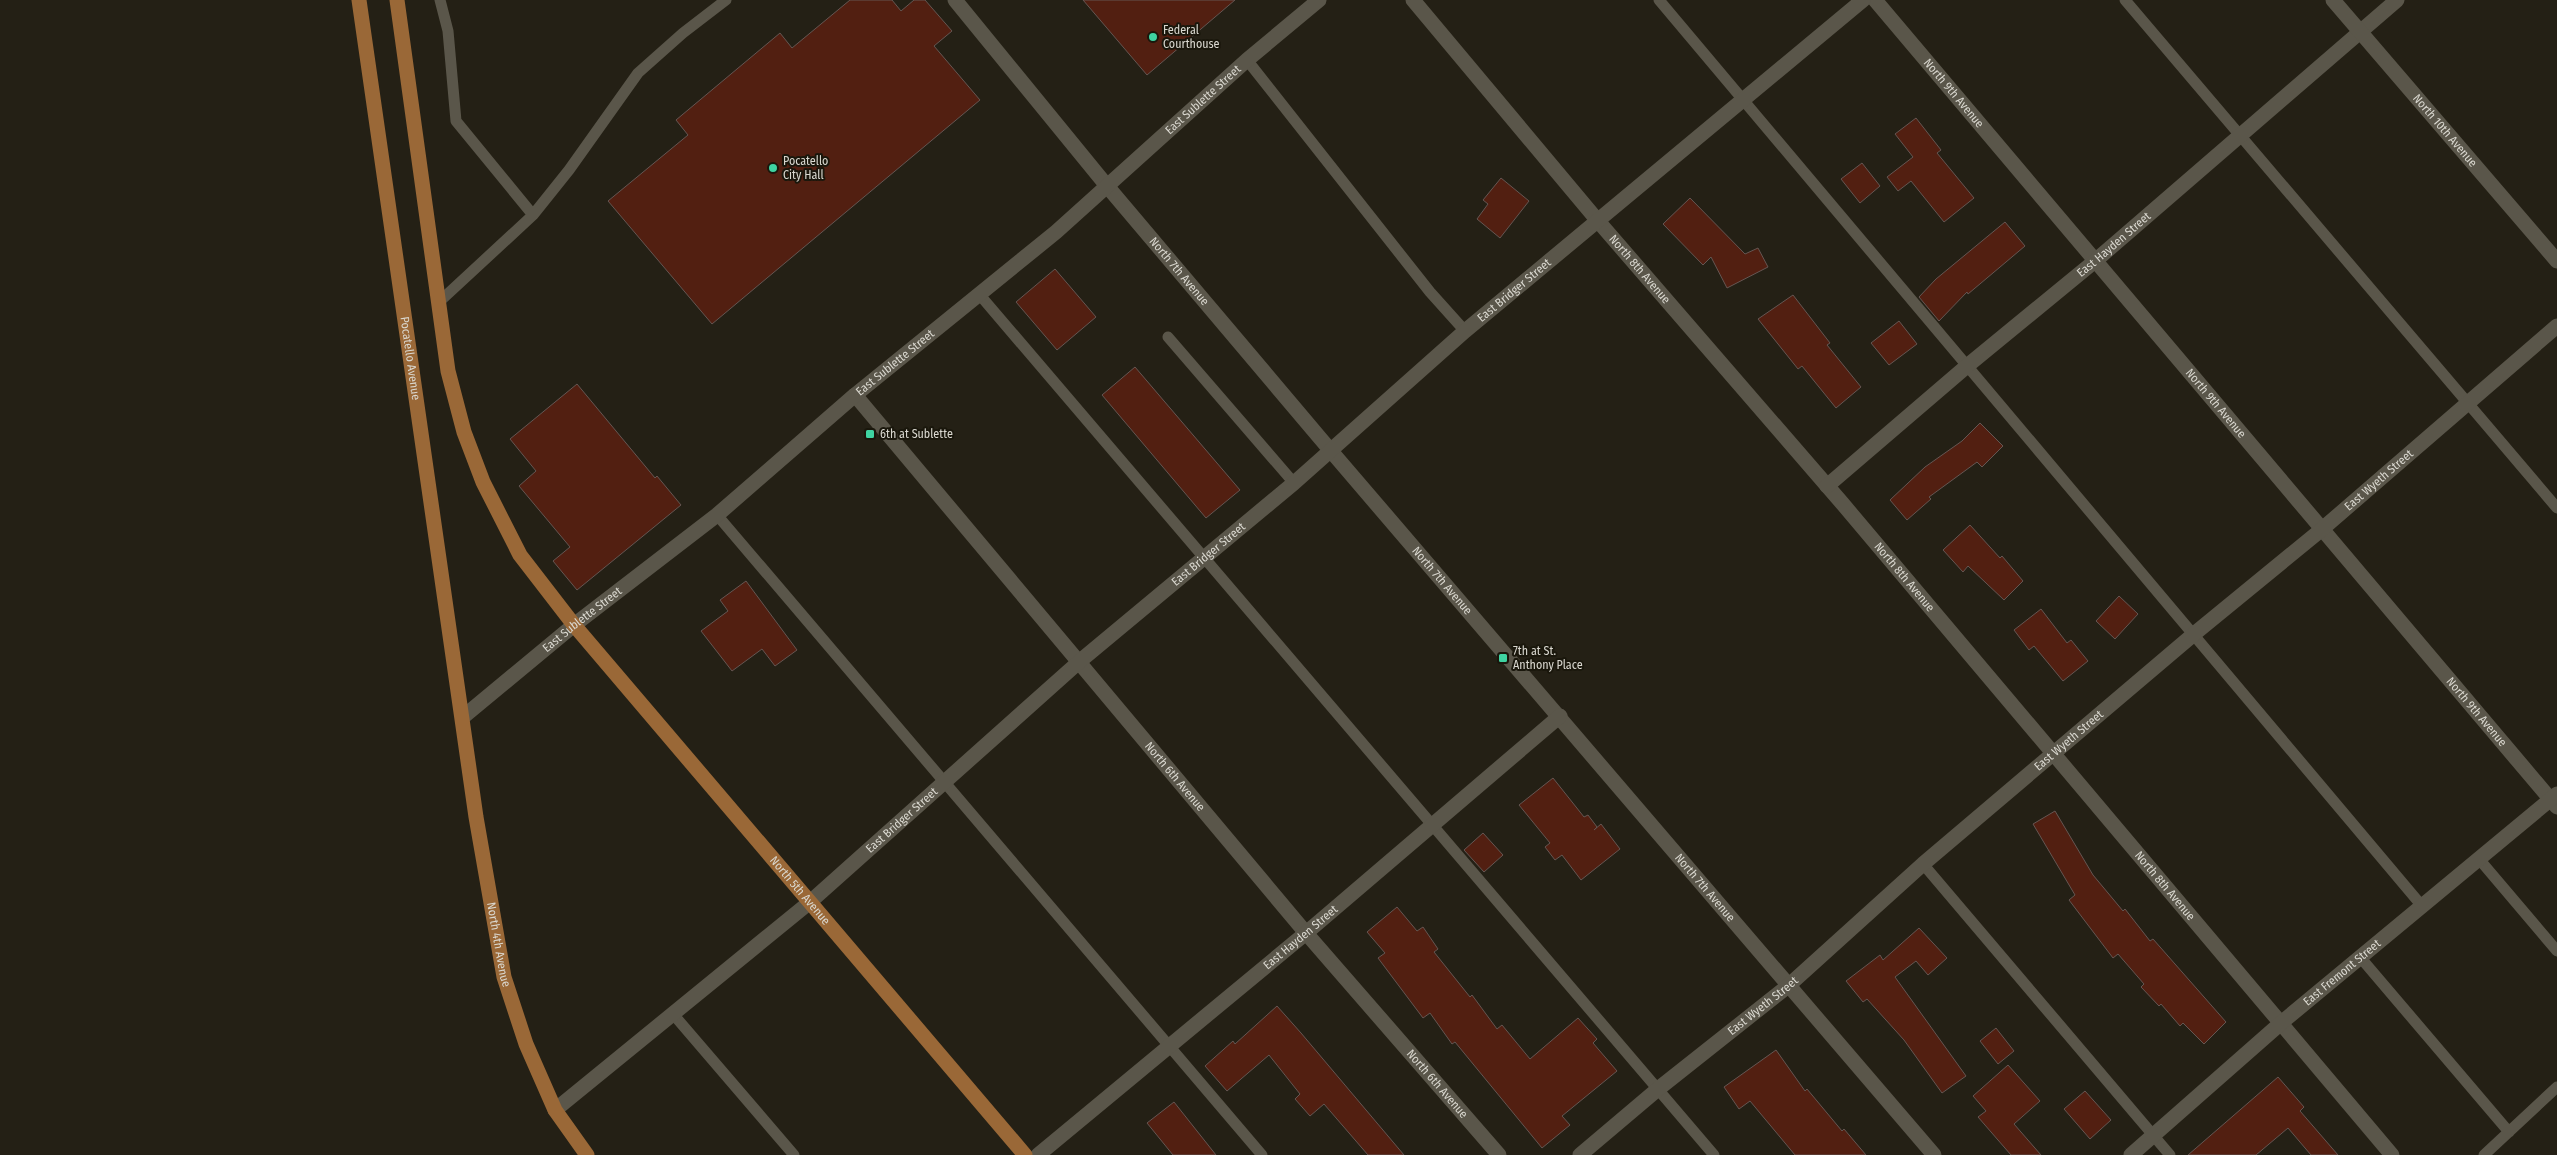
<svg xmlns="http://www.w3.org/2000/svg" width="2557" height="1155" font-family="'Fira Sans Condensed',sans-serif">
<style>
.building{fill:#521f11;stroke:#655652}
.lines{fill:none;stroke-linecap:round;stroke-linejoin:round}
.service{stroke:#5a564a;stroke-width:11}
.minor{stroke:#5a564a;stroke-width:15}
.tertiary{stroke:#5a564a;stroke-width:15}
.primary{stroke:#9a6837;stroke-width:15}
.poi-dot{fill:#3fd4a2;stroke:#1a170c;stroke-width:2}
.labels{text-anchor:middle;stroke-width:4;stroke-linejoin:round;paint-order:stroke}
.poi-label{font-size:12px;fill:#dad8d0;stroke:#1a170c;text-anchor:start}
.street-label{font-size:12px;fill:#dad8d0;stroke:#1a170c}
</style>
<rect width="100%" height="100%" fill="#242015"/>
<path class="building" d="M850,0H892L901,11L914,0H925L952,31L934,46L980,100L712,324L608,201L688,135L676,120L780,33L792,48Z
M1083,0H1235L1147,75Z
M1916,118L1941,150L1937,153L1974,198L1944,222L1911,181L1898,191L1887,177L1913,157L1895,134Z
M1862,163L1880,186L1860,203L1841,179Z
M1501,178L1529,201L1500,238L1477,219L1488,204L1483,200Z
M1690,198L1745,254L1758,248L1768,267L1727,288L1711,257L1703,265L1663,224Z
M2005,222L2025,246L1968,294L1967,292L1939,321L1919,297L1936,279Z
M1055,269L1096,317L1057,350L1016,302Z
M1793,295L1830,343L1827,345L1861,387L1836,408L1802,366L1798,369L1758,319Z
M1899,321L1917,344L1889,365L1871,343Z
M1135,367L1240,490L1206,518L1102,395Z
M577,384L655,478L657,476L681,505L577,590L553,561L570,547L519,486L536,471L510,439Z
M1980,423L2003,446L1982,467L1977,462L1929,497L1931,499L1907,520L1890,500L1925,467L1962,441Z
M1970,525L2000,558L2002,556L2023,581L2004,600L1968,566L1963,572L1943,550Z
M746,581L797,650L775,666L762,649L732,671L701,631L728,611L720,600Z
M2119,596L2138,614L2115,639L2096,621Z
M2041,609L2067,643L2071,640L2088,661L2063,681L2034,646L2029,650L2014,630Z
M1553,778L1584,817L1588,815L1597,827L1594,830L1601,824L1620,849L1581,880L1562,855L1555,860L1545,847L1550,843L1519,805Z
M2055,811L2093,875L2123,911L2125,909L2150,941L2153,939L2226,1022L2204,1044L2183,1023L2180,1026L2161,1004L2159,1006L2141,987L2144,984L2118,954L2113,958L2069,900L2075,895L2033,824Z
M1483,833L1503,855L1484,872L1464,850Z
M1397,907L1417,931L1423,927L1438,949L1434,952L1470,997L1472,995L1497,1029L1502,1025L1530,1059L1578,1018L1597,1039L1593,1043L1617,1071L1562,1116L1570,1125L1542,1148L1455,1042L1452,1044L1430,1013L1423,1018L1378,958L1385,953L1367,932Z
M1919,928L1947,958L1928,975L1916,961L1895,977L1966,1076L1942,1093L1904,1040L1867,999L1863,1002L1846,981L1880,955L1883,960Z
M1277,1006L1301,1033L1404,1155H1368L1324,1104L1310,1116L1295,1099L1300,1094L1269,1055L1227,1091L1205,1066L1233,1041L1235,1044Z
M1996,1028L2014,1051L1998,1064L1980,1041Z
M1776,1050L1805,1091L1807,1089L1842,1131L1844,1129L1866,1155H1795L1750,1101L1739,1109L1724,1087Z
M2008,1065L2040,1101L2014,1124L2041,1155H2011L1978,1117L1986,1111L1973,1096Z
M2278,1077L2304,1107L2300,1111L2338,1155H2311L2288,1128L2256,1155H2188Z
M2085,1091L2111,1120L2090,1139L2064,1109Z
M1174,1102L1216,1155H1173L1147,1123Z"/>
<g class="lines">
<path class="service" d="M440,0L448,31L456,121L533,215
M1659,0L2422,906
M2125,0L2557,508
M1247,60L1430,292L1465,331
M979,294L1714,1155
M439,302L533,215L569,170L638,73L683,33L726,0
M1168,337L1294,483
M717,515L1262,1155
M2479,859L2557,951
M1923,864L2170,1155
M2360,957L2509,1132
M673,1014L794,1155
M2484,1155L2557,1087"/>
<g class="minor">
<path id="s1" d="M955,0L1107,186L1331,451L1934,1155"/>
<path id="s2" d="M1413,0L1598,221L1842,503L2392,1155"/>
<path id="s3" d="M1875,0L2557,807"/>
<path id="s4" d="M855,395L1306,933L1499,1155"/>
<path id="s5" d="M1827,486L1967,366L2095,261L2397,0"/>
<path id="s6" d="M463,717L574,625L717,515L855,395L1056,232L1247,60L1319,0"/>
<path id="s7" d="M555,1110L810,902L1080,661L1294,483L1465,331L1863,0"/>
<path id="s8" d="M1038,1155L1306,933L1560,716"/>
<path id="s9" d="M1580,1155L1658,1089L1788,986L1923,864L2194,634L2321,530L2557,326"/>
<path id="s10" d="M2131,1155L2281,1023L2557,794"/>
</g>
<path class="tertiary" id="s11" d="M2333,0L2557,261"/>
<g class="primary">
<path id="s12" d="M359,0L476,817L504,977L526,1044L555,1110L587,1155"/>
<path id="s13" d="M397,0L448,371L464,432L483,482L520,555L574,625L1025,1155"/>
</g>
</g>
<g class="poi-dot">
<circle cx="1153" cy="37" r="5"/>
<circle cx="773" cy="168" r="5"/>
<rect x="865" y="429" width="10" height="10" rx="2.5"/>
<rect x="1498" y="653" width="10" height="10" rx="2.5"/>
</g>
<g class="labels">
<g class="poi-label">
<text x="1163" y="34">Federal<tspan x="1163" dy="14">Courthouse</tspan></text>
<text x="783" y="165">Pocatello<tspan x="783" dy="14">City Hall</tspan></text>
<text x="880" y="438">6th at Sublette</text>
<text x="1513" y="655">7th at St.<tspan x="1513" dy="14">Anthony Place</tspan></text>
</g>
<g class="street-label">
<text dy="4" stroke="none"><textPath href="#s3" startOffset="122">North 9th Avenue</textPath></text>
<text dy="4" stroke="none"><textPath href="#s6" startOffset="964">East Sublette Street</textPath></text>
<text dy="4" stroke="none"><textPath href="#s11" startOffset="172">North 10th Avenue</textPath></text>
<text dy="4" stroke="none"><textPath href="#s5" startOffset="375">East Hayden Street</textPath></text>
<text dy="4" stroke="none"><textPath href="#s2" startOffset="352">North 8th Avenue</textPath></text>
<text dy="4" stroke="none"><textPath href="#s1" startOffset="352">North 7th Avenue</textPath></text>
<text dy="4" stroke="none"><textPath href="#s7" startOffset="1262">East Bridger Street</textPath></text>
<text dy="4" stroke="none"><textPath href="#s12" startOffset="362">Pocatello Avenue</textPath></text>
<text dy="4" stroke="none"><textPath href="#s6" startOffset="559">East Sublette Street</textPath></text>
<text dy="4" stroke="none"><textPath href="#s3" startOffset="528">North 9th Avenue</textPath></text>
<text dy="4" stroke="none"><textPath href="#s9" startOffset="1046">East Wyeth Street</textPath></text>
<text dy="4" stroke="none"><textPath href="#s7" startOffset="858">East Bridger Street</textPath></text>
<text dy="4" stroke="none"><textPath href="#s2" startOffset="758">North 8th Avenue</textPath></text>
<text dy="4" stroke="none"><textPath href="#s1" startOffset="758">North 7th Avenue</textPath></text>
<text dy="4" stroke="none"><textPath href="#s6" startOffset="154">East Sublette Street</textPath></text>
<text dy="4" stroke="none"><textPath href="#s3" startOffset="932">North 9th Avenue</textPath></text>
<text dy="4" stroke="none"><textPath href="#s9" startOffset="641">East Wyeth Street</textPath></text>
<text dy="4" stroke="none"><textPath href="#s4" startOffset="498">North 6th Avenue</textPath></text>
<text dy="4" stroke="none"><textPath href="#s7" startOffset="452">East Bridger Street</textPath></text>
<text dy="4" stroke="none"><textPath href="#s2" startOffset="1162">North 8th Avenue</textPath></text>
<text dy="4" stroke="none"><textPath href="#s1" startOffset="1162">North 7th Avenue</textPath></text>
<text dy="4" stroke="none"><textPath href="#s13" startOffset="1010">North 5th Avenue</textPath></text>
<text dy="4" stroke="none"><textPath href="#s8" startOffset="341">East Hayden Street</textPath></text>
<text dy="4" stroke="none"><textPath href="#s12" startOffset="955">North 4th Avenue</textPath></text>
<text dy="4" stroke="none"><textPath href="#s10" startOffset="279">East Fremont Street</textPath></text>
<text dy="4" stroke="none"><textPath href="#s9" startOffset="236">East Wyeth Street</textPath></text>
<text dy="4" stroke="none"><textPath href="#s4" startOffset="902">North 6th Avenue</textPath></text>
</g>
</g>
</svg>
